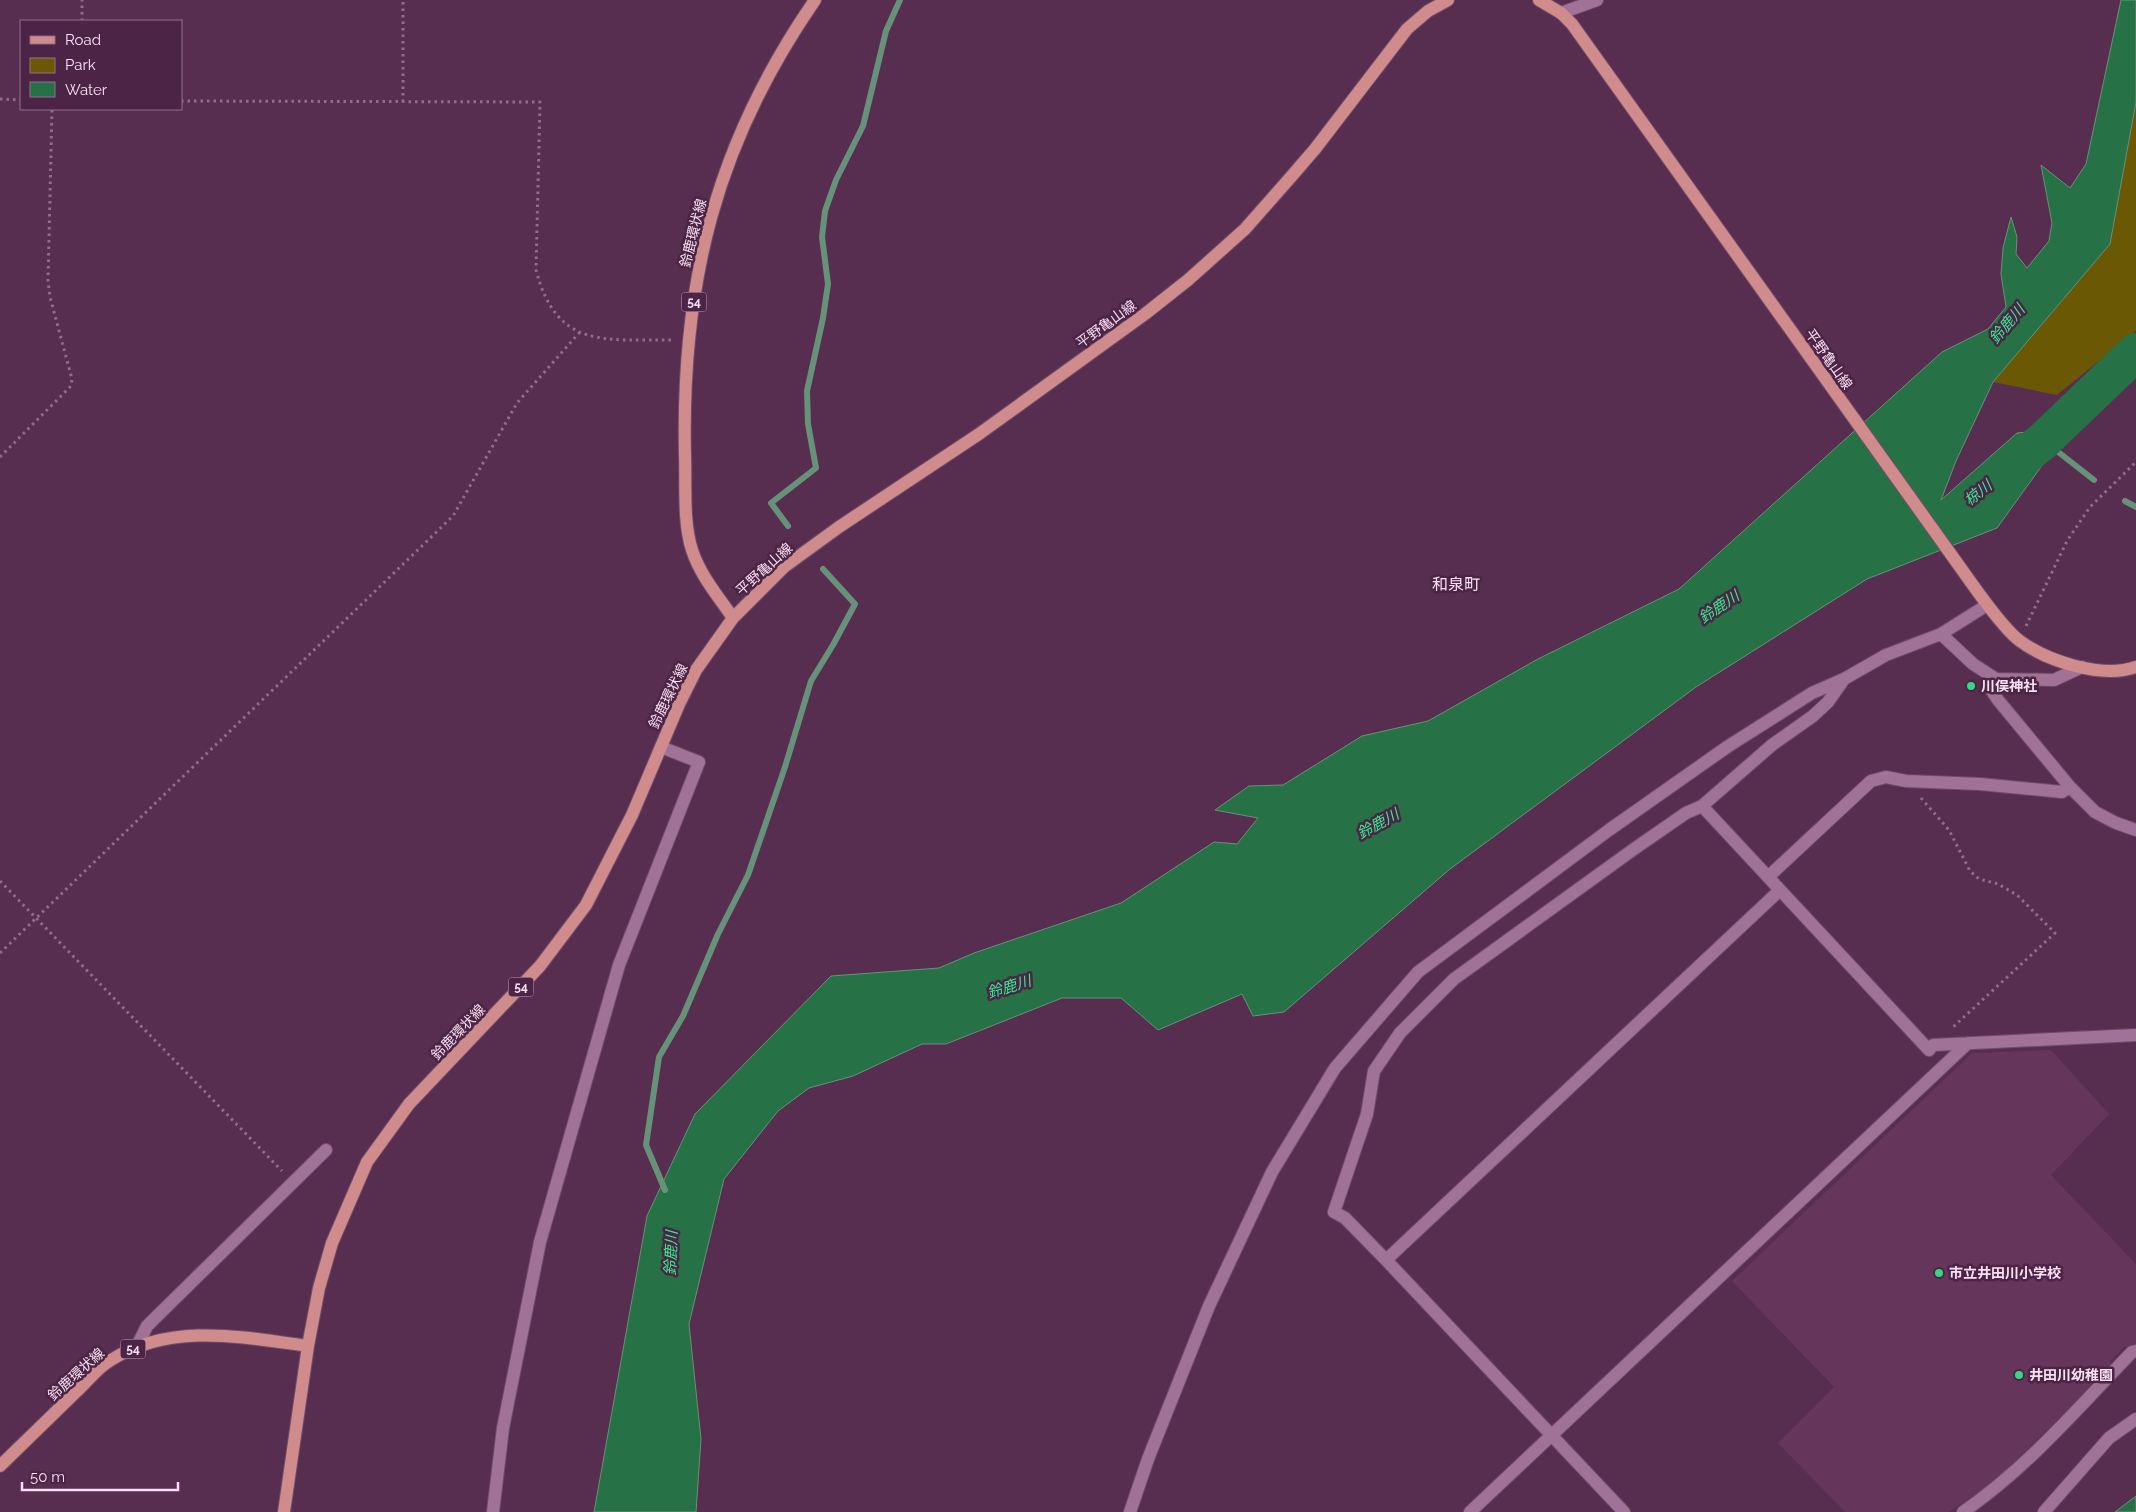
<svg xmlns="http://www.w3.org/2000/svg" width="2136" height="1512" font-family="Raleway,'Noto Sans JP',sans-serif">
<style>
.built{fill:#65355c}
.green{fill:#6b5804}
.water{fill:#277146;stroke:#66927a}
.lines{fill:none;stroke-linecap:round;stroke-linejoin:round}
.stream{stroke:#66927a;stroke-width:6}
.river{stroke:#277146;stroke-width:38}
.minor-casing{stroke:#714d6a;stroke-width:14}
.major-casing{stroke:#714d6a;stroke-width:14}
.path{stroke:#916d8a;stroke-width:3;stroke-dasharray:2.5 4;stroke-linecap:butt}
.minor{stroke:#a17297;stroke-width:12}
.major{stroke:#d08b8d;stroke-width:12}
.poi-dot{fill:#35d881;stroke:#4c2445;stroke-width:2}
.labels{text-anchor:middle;stroke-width:5;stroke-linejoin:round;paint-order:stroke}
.shield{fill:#4c2445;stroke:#c5a7bf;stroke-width:1}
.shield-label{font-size:12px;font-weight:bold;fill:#f9dff3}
.street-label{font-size:14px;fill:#f9dff3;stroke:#4c2445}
.poi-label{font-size:14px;font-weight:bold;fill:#f9dff3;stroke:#4c2445;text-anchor:start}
.water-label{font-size:15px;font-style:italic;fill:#31ef8d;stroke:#4c2445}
.quarter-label{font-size:16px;fill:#f9dff3;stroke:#4c2445}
</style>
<rect width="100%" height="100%" fill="#582e50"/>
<path class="built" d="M2051,1050L2109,1114L2051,1175L2136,1264V1346L2128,1349L2125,1346L2110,1361V1365L2090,1388L2008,1468L1984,1489L1949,1512H1845L1778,1443L1834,1387L1732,1281L1972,1053Z"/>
<path class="green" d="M2136,102V331L2057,395L1993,382L2110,244Z"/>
<path class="water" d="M2121,0H2136V102L2110,244L1993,382L1956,461L1941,500L2017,433L2069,428L1997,528L1867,579L1696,687L1450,869L1284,1012L1253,1016L1242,994L1158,1030L1121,998H1062L946,1044H922L853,1076L809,1088L778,1111L724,1179L689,1324L701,1439L696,1512H594L647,1216L695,1114L831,976L939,968L974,953L1121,903L1214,842L1237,844L1258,818L1215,810L1249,786L1283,785L1362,736L1428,721L1538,659L1679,589L1942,352L1988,329L2006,307L2001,274L2003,248L2011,217L2017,237L2016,254L2027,268L2049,241L2052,223L2041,165L2070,188L2086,164Z
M2136,1496V1512H2115Z"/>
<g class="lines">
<path class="stream" d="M2048,444L2094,480
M2125,501L2136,507
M788,526L771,503L816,468L808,424L807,391L823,318L828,284L822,237L825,211L836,180L863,126L886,31L900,0
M665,1190L646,1145L659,1057L683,1016L718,934L748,875L785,767L811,681L833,645L855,604L823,569"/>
<path class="river" d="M2015,464L2043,441L2136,352"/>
<defs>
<path id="minor" d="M1561,13L1597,0
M1941,634L1973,664L1996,679L2054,680L2082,667
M1996,679L1992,691L1998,700L2070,787L2095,812L2116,823L2136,830
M1702,806L1929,1050L1933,1045L2136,1035
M1768,877L1871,781L1886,777L1906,781L1980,784L2062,792L2070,787
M1386,1260L1780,890
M137,1346L147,1326L326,1150
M493,1512L503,1428L540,1242L619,965L699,762L661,747
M1130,1512L1148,1459L1209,1306L1272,1172L1335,1068L1418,972L1609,830L1727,747L1812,693L1844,679L1886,655L1941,634L1987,605
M1470,1512L1968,1043
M1624,1512L1386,1260L1345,1218L1334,1212L1367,1114L1374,1071L1400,1033L1454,979L1634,849L1686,813L1702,806L1772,745L1813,716L1828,702L1844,679
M1963,1512C2027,1468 2078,1408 2132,1352L2136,1351
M2044,1512L2109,1438L2136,1419"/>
<path id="major" d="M1539,0L1561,13L1572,24L1975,588C1986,603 2005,630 2020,641C2047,661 2102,679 2136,667
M733,618C718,596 700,575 692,550C683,523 686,485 685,456C681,283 716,143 815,0
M0,1466C26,1441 51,1416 77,1391C88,1381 98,1367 111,1360C171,1322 242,1337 308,1346
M284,1512L308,1346L319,1288L332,1243L367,1162L409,1104L540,966L586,905L632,815L680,702L696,670L733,618L784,567L839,527L979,434L1145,314L1188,280L1245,229L1290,178L1315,149L1407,29L1428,11L1448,0"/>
</defs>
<use href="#minor" class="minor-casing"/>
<use href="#major" class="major-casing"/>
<path class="path" d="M82,21V0
M0,99L21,100
M181,101L540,102L536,270C557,351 607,339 675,340
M403,102V0
M0,457L71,386L72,379L50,297L48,281L52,109
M2026,626L2067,541L2090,507L2136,462
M1921,798L1949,830L1970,871L1979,879L1998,884L2017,895L2055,933L1952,1028
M0,881L282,1171
M0,953L453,516L517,403L579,333"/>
<use href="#minor" class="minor"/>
<use href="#major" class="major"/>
</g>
<g class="poi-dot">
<circle cx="1971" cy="686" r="5"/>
<circle cx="1939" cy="1273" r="5"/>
<circle cx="2019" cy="1375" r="5"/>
</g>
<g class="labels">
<g class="shield">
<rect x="681.5" y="292.5" width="25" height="19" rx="4"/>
<rect x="508.5" y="977.5" width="25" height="19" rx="4"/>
<rect x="120.5" y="1339.5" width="25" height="19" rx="4"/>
</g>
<g class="shield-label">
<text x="694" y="306">54</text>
<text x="521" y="991">54</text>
<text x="133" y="1353">54</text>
</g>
<g class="street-label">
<text transform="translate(693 233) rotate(-76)" y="5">鈴鹿環状線</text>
<text transform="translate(1106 324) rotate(-36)" y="5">平野亀山線</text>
<text transform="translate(1829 359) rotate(55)" y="5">平野亀山線</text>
<text transform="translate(764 569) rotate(-42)" y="5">平野亀山線</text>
<text transform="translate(668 696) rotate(-64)" y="5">鈴鹿環状線</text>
<text transform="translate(458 1032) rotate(-46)" y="5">鈴鹿環状線</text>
<text transform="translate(76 1374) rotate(-42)" y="5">鈴鹿環状線</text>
</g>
<g class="poi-label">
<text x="1981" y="691">川俣神社</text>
<text x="1949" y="1278">市立井田川小学校</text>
<text x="2029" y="1380">井田川幼稚園</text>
</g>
<g class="water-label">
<text transform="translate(2007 324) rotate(-50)" y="5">鈴鹿川</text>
<text transform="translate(1978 493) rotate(-39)" y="5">椋川</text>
<text transform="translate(1719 607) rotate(-34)" y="5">鈴鹿川</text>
<text transform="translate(1378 824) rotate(-29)" y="5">鈴鹿川</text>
<text transform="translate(1009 987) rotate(-17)" y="5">鈴鹿川</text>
<text transform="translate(671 1253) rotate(-88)" y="5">鈴鹿川</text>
</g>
<g class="quarter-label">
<text x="1456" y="590">和泉町</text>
</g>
</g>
<rect x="20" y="20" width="162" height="90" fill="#4c2445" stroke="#916f8b"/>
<rect x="30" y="36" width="25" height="8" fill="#d08b8d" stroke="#916f8b"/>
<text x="65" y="45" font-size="15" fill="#f9dff3">Road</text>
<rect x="30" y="58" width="25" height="15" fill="#6b5804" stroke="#916f8b"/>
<text x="65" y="70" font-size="15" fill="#f9dff3">Park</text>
<rect x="30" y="82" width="25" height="15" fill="#277146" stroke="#916f8b"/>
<text x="65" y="95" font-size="15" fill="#f9dff3">Water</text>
<path d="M22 1482v8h156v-8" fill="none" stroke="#f9dff3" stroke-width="2.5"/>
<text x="30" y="1482" font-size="15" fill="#f9dff3" stroke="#4c2445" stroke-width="4" paint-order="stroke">50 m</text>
</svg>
